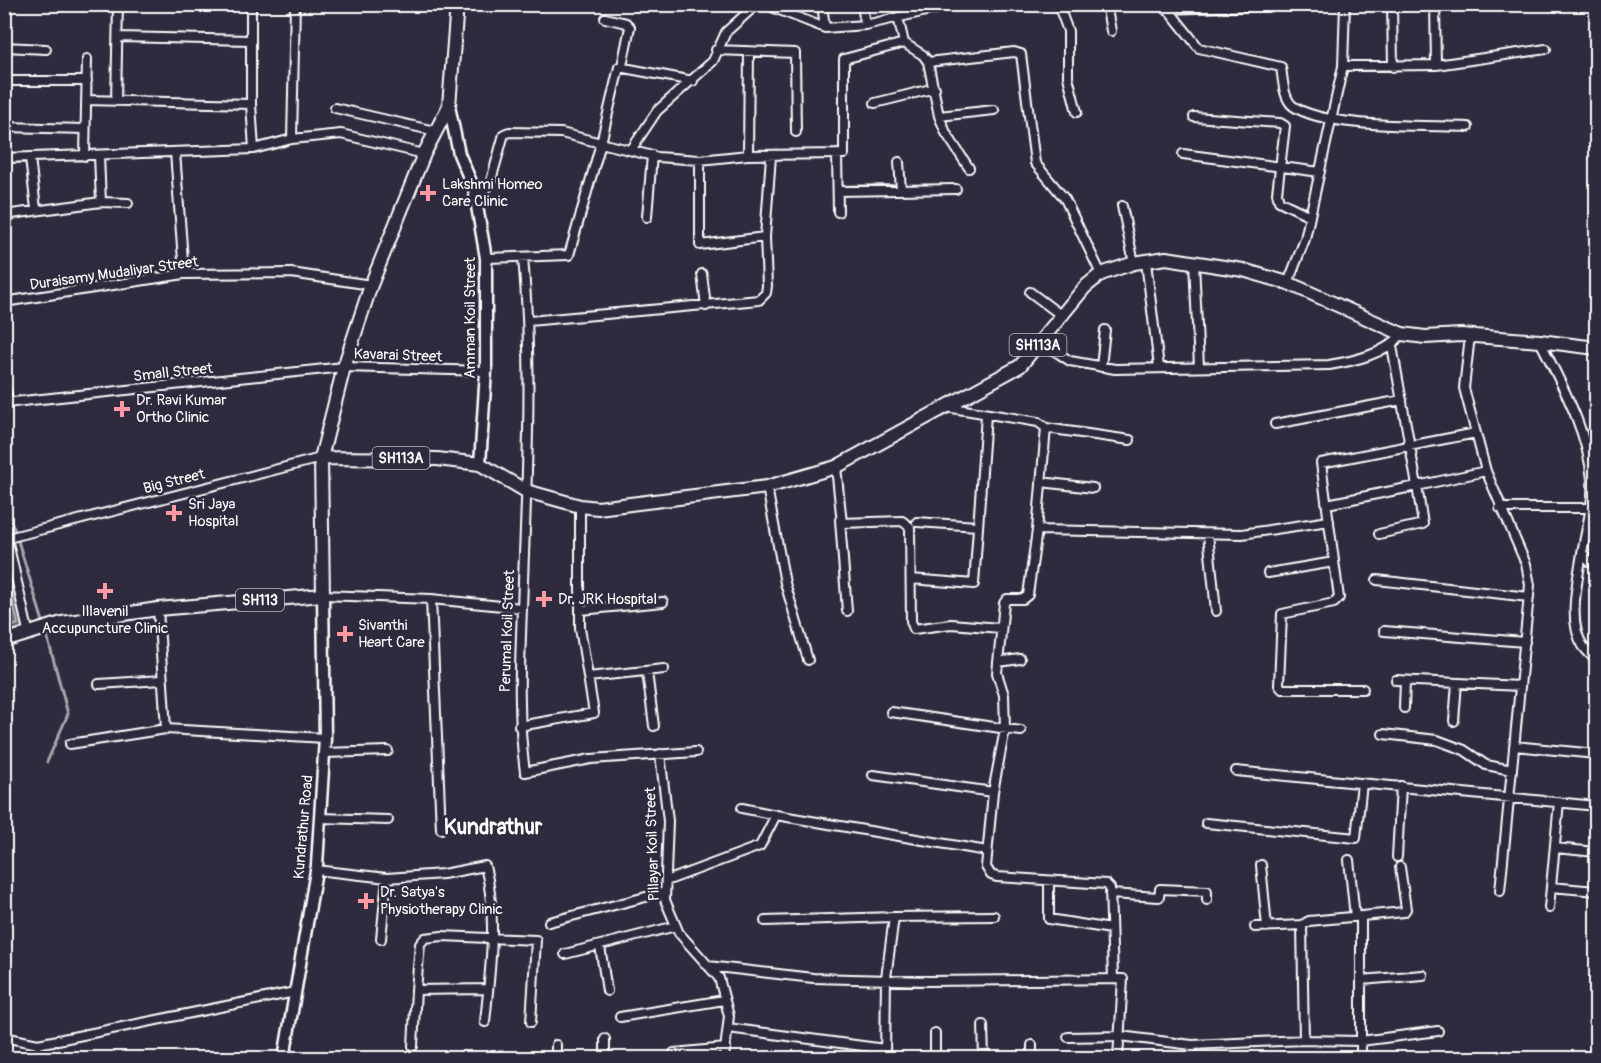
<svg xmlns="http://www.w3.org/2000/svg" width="1601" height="1063" font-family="Pangolin,sans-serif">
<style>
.water{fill:#6d6a77;stroke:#a7a6ad;stroke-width:1.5}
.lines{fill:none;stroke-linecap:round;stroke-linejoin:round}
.shore{stroke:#c5c3c9;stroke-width:1.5}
.stream{stroke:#a7a6ad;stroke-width:3}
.street-casing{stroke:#fff;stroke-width:12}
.secondary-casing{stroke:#fff;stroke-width:15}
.primary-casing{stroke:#fff;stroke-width:16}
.street{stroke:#2f2a3d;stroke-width:8}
.secondary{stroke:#2f2a3d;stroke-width:10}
.primary{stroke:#2f2a3d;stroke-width:12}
.poi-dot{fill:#ff9aa2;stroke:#2f2a3d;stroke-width:2}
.labels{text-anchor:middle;stroke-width:5;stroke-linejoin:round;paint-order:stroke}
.shield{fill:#2f2a3d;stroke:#c1bfc5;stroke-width:1.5}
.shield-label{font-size:14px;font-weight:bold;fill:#fff}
.poi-label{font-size:15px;fill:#fff;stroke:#2f2a3d;text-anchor:start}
.street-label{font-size:15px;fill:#fff;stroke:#2f2a3d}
.district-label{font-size:21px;font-weight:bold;fill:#fff;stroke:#2f2a3d}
</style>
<rect width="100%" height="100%" fill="#2f2a3d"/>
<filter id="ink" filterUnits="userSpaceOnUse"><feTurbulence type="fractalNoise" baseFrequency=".0167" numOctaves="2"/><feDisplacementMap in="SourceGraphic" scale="12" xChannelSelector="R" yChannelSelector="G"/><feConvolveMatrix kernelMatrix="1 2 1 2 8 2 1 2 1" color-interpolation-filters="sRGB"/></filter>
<g filter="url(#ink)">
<path class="water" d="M11,556L26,630L4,635V557Z"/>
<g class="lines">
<path class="shore" d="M4,563L18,624L4,629"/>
<path class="stream" d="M4,508L14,528L44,625
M46,632L68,714L47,762"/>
<defs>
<path id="street" d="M251,4V104L254,149
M764,4L825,28L865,25L957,4
M822,4L825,28
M862,4L865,25
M1058,4L1068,31V77L1077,112
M1106,4L1111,31
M1164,4L1199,48L1281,67C1283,79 1283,98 1293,106C1326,129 1426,125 1468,127
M1392,4L1393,67
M1435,4L1436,65
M1166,9L1316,4
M898,17L904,43L923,55L928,62L939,116L946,133L969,168
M605,18L626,23L630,27L622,66
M119,37L250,40
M4,47L46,49
M716,50L795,53L796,132
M928,62L1014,52L1021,54L1035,163L1065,199L1101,274
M1343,66L1436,65L1546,49
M4,81H87
M86,100L251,104
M116,101L118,4
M875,103L935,88
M335,108L435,131
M939,116L994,110
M1194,117L1280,123L1285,126L1277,193L1279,201L1310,216
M4,127L85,129
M292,139L295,4
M631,150L657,111L713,61L726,32L757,4
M175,152L184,274
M837,154L838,212
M1183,154L1320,172
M748,155L749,52
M85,156L87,59
M99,156L101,202
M4,158L254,149L292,139L341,134L424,154
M30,158L36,209
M700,160V245L765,237
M899,162L901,190
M838,191L956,189
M477,199L490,184L504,134L509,132L561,133L657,157L700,160L748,155L844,154V59L904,43
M1122,206L1134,263
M4,215L101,202L128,203
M647,217L652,155
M486,258L569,255L601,143L619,67L693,81
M523,258C533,365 527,473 523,581C521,646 516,707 525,772L591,759L696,752
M1146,262L1159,367
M1194,262L1199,367
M702,274L706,306
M1288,283L1305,239L1343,66L1345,4
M1030,292L1062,316
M4,302L184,274L291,273L371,285
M529,321L759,300L766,293L767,286L765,237L771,156
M1470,336L1464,388L1486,471L1526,564L1530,585L1500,891
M1540,341C1562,386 1587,429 1592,479C1594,504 1586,529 1582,553L1590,562L1596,564
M1041,342L1070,361L1115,369L1329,365C1354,361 1386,354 1402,334
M1392,346L1417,486L1486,471
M1101,367L1105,330
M4,384L9,402
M4,403L344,367L486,371
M946,407L1038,422L1046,428L1037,530L1028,595L1023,599H1007L1004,603L997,673L1004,695L1005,729L993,792L986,867L991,875L997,877L1106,884L1110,888L1113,978
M1275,424L1402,400
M1046,428L1130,440
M836,467L842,523L902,521L910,527L911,621L914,629L951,624L1000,628
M1041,482L1093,488
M767,487L785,583L808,660
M1327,504L1417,486L1423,524L1379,534
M1500,508H1590
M840,520L847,611
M917,522L978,526
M1037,530L1242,534L1329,521
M1208,534L1216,611
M7,538L29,635
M4,539L321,458
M1582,553C1578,580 1567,621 1583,646C1586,651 1592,656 1596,660
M1268,573L1334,562
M911,579L974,584L986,415
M1377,580L1529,597
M323,595L431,599L522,608
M431,599L441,829
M158,609L166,729
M581,610L663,602
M1384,631L1525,642
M998,662L1020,659
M647,672L654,726
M588,677L664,669
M1396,680L1520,686
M99,684L162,680
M1363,689H1282L1279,685L1282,614L1334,603L1339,598L1321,463L1476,433
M1404,708L1405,681
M891,712L1021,731
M1454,721L1457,683
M519,726L594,713L580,628V506
M1383,734L1437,740L1464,750L1486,765L1512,770
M70,744L166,729L325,738
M1514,746L1596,754
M324,753L388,751
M660,754L668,821L665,900L679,933L719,978L729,1016L724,1058
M1236,771L1596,806
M873,775L993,792
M742,808L776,815
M320,818L388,820
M1206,823L1356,838L1362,783
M1555,848L1596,852
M1397,857L1401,786
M1349,860L1355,917
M1261,865L1267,927
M316,870L387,878L443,874L485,866C498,916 490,971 485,1022
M666,881L760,846L776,815L987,851
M1049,881V919L1111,929
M1551,887L1596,891
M1110,894L1159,897L1160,889L1207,891V900
M1549,908L1559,802
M894,917L994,916
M765,921L894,917L886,978L885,1058
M549,922L665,892
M1255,927L1302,925
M381,939L387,878
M600,946L607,991
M565,954L676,926
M708,966L813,978L930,981L1123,979L1118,1058
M1361,980L1423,975
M488,989L416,990L420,944L425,938L442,936L536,940L531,1022
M1594,1009L1596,1010
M620,1017L724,1000
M983,1025L984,1058
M728,1028L885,1049
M4,1037L38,1044L295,992
M1068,1037L1120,1036L1192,1045L1304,1040L1361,1041L1438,1031
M605,1039V1058
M1304,1040L1302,925L1309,921L1404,912L1406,909L1400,867
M38,1044L39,1058
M556,1045V1058
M413,1046L416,990
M674,1053L726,1048
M935,1058V1033
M1032,1058V1045
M1191,1058L1192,1045
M1361,1058V917"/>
<path id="secondary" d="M449,106L459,154L474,189L486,258V371L480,464
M284,1058L317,865L325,738L323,595"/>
<path id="primary" d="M321,458L437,459L480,464L526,491L580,506L598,508L767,487L836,467L1020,366L1085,287L1101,274L1134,263L1166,258L1243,270L1288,283L1402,334L1425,337L1461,335L1540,341L1596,348
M4,641L62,623L158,609L323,595L321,458L344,367L371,285L424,154L449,106L456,17L454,4"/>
</defs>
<use href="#street" class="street-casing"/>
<use href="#secondary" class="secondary-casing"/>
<use href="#primary" class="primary-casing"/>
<use href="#street" class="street"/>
<use href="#secondary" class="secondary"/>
<use href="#primary" class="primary"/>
</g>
</g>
<g class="poi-dot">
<path d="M425 184h6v6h6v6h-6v6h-6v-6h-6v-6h6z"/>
<path d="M119 400h6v6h6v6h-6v6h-6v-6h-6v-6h6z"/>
<path d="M171 504h6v6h6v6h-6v6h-6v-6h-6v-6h6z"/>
<path d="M102 582h6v6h6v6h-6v6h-6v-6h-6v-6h6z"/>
<path d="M541 590h6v6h6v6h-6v6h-6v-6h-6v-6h6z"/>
<path d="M342 625h6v6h6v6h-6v6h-6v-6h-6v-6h6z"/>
<path d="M363 892h6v6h6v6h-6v6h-6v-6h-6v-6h6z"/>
</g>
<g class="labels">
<g class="shield">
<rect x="1009.5" y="334" width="57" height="22" rx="4.5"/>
<rect x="372.5" y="447" width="57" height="22" rx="4.5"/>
<rect x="236" y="589" width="48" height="22" rx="4.5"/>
</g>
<g class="shield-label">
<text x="1038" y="350">SH113A</text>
<text x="401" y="463">SH113A</text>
<text x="260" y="605">SH113</text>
</g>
<g class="poi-label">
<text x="442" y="189">Lakshmi Homeo<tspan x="442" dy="17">Care Clinic</tspan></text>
<text x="136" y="405">Dr. Ravi Kumar<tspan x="136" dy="17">Ortho Clinic</tspan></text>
<text x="188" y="509">Sri Jaya<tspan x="188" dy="17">Hospital</tspan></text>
<text x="558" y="604">Dr. JRK Hospital</text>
<text x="105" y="616" text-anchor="middle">Illavenil<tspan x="105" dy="17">Accupuncture Clinic</tspan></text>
<text x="358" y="630">Sivanthi<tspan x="358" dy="17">Heart Care</tspan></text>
<text x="380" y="897">Dr. Satya's<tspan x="380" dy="17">Physiotherapy Clinic</tspan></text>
</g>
<g class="street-label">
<text transform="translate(114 273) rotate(-8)" y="5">Duraisamy Mudaliyar Street</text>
<text transform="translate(470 318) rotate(-90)" y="5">Amman Koil Street</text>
<text transform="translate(398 355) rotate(2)" y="5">Kavarai Street</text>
<text transform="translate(173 372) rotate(-6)" y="5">Small Street</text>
<text transform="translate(174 481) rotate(-14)" y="5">Big Street</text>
<text transform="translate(507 631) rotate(-88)" y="5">Perumal Koil Street</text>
<text transform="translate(303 827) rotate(-85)" y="5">Kundrathur Road</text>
<text transform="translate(652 844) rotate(-92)" y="5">Pillayar Koil Street</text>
</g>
<g class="district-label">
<text x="493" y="834">Kundrathur</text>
</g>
</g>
<rect width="1601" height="1063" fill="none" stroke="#2f2a3d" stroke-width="24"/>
<rect x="12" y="12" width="1577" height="1039" fill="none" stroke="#fff" stroke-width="2" filter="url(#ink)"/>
</svg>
